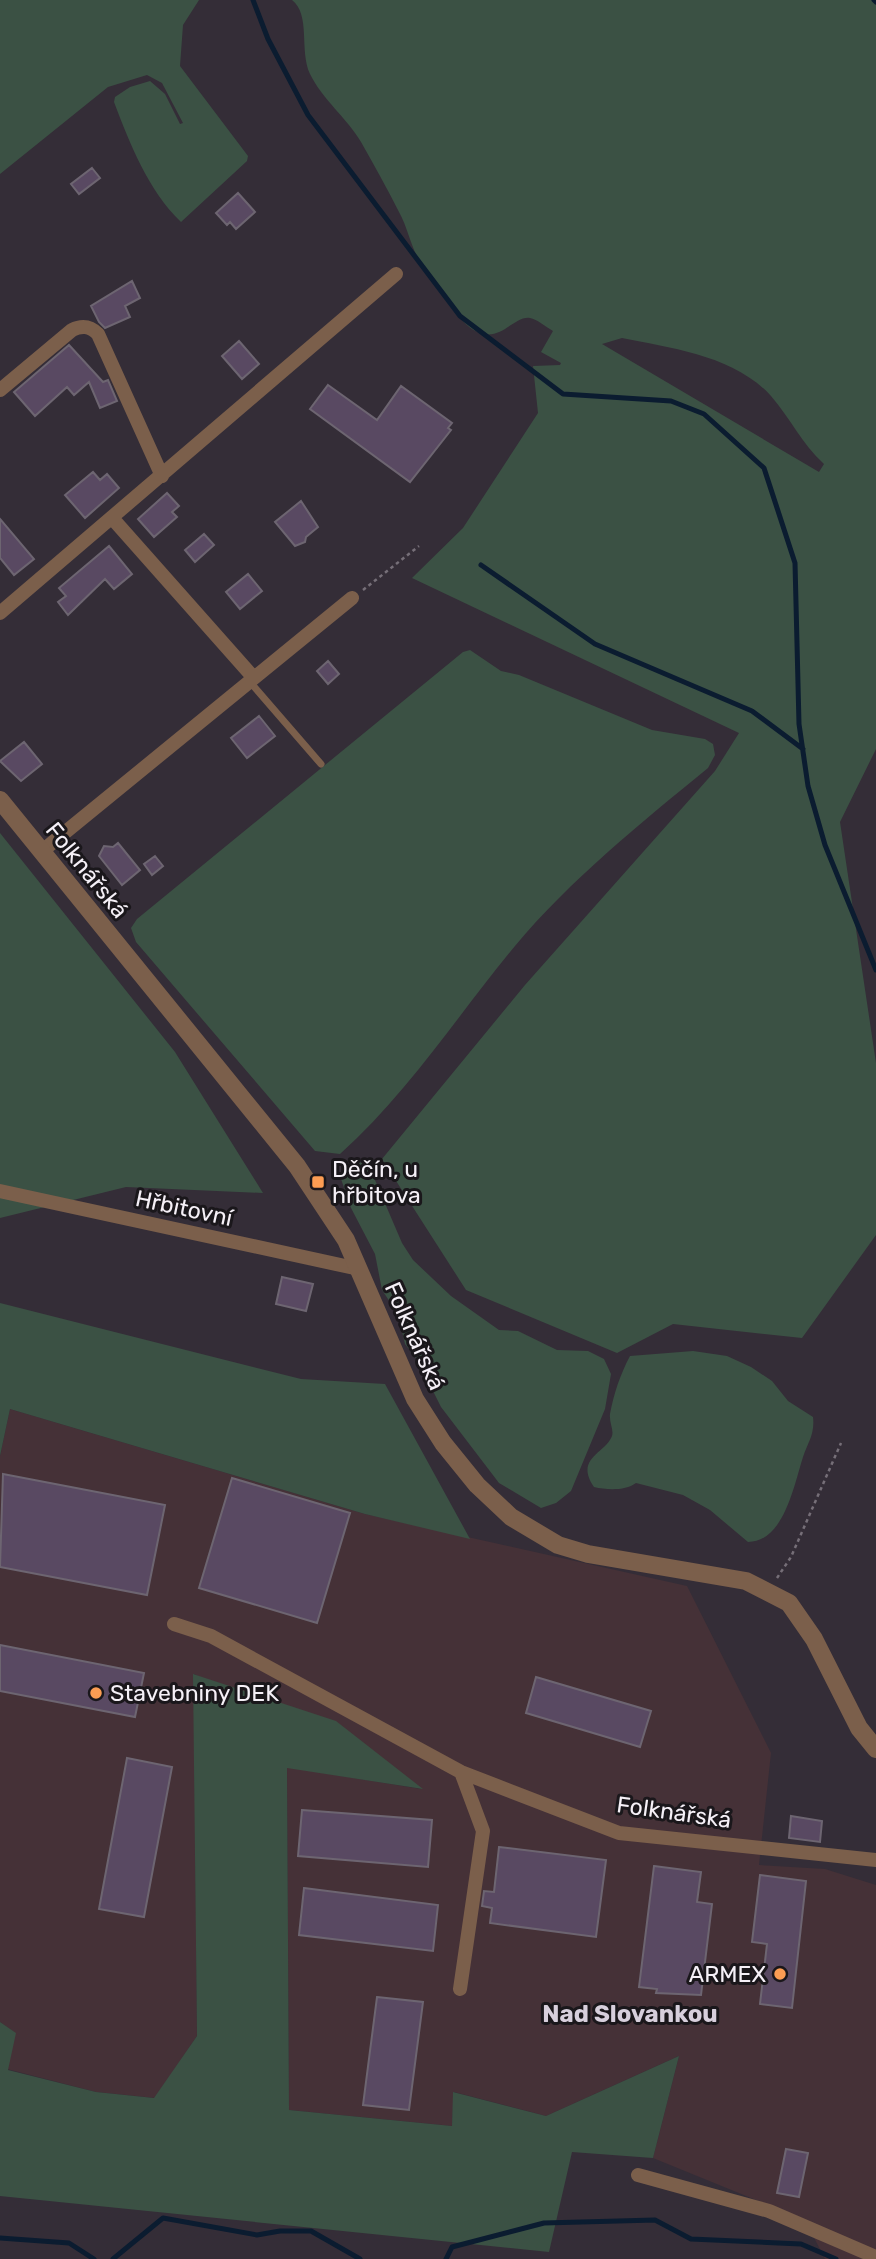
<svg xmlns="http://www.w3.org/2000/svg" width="876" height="2259" font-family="Rubik,sans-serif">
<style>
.industrial{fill:#453137}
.green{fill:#3b5144;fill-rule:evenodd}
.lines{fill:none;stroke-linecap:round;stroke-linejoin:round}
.stream{stroke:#0b1c30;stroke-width:5}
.building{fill:#594962;stroke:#6d6571;stroke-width:2}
.path{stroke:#766f78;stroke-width:2.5;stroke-dasharray:3.5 3.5;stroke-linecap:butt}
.service{stroke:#7b5f4b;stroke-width:7}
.minor{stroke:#7b5f4b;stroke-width:14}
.tertiary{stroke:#7b5f4b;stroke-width:18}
.poi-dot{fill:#fc9d53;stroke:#1a171b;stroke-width:2.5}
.labels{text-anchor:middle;stroke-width:6;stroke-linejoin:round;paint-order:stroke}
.street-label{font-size:23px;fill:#f5f0f7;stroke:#1a171b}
.poi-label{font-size:23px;fill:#f5f0f7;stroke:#1a171b;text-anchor:start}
.neighbourhood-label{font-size:24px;font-weight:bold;fill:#d7cfdc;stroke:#1a171b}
</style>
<rect width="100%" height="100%" fill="#342d37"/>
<path class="industrial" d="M10,1409L365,1514L687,1586L771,1753L759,1865L825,1869L876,1885V2259H825L805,2220L653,2158L679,2056L546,2116L454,2092L452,2126L289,2110L287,1767L421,1789L194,1674L197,2036L155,2098L96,2092L7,2069L15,2033L0,2022V1456Z"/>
<path class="green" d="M0,0H199L183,25L180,66L248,156L247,161L181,222C148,190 130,144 114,102L115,97L130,87L150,81L165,94L180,124L183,123L162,83L147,75L108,87L0,174Z
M292,0H876V749L840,822L876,1063V1235L802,1338L673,1324L617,1353L466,1290L382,1159L525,985L715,771L739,733L412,578L463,528L538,413L533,366L560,365L561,363L541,352L553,331C546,327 537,319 530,318C512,315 497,351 467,325C449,308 430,278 417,256C410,243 407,226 399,212C387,188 374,165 361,142C347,118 322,99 310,74C299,50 311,15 292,0ZM622,338C672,348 735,356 771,396C791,419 801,443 824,464L819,472L602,344Z
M470,650L501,671L519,675L652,730L705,739L713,744L715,755L708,768C642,822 570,880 515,946C457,1016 408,1093 340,1154L315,1151L136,942L131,928L137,919L463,652Z
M0,833L175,1052L263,1193L126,1187L0,1218Z
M357,1161L366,1165L375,1180L402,1243L413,1260L451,1296L499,1330L518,1331L557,1350L588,1351L604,1359L611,1374L605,1409L571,1491L556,1503L541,1508L499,1483L441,1407L418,1361L405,1344L398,1314L382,1290L375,1254L351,1208L340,1176Z
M0,1303L301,1379L385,1384L470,1539L365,1514L10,1409L0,1456Z
M693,1351L727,1356L751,1367L772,1381L788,1401L813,1417C815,1434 808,1442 803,1457C794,1485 784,1542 748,1542L710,1510L683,1495L636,1483C625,1491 607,1490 594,1487C574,1458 606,1453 612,1436C614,1430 609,1422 610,1414C614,1393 620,1375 630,1356Z
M193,1674L336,1721L423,1789L287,1768L289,2110L452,2126L453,2092L546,2116L679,2056L653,2158L572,2152L549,2252L0,2196V2022L16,2033L8,2070L96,2092L154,2098L197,2036Z"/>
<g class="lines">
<path class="stream" d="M253,0L268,39L308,115L460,316L563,394L671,401L704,414L764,468L795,563L799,724L808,786L825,845L876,970
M874,0L876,2
M481,565L595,644L752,711L803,749
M0,2238L69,2243L94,2259
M113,2259L163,2218L257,2235L280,2231H311L360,2259
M446,2259L452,2247L544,2223L655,2220L691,2239L801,2244L836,2259"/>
</g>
<path class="building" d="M92,168L100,178L79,194L71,184Z
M238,193L255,212L236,229L230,222L227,225L216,213Z
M132,281L140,298L125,306L130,317L105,328L99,322L91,306Z
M239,341L259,364L242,379L222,356Z
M69,345L103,382L108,380L117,401L100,408L89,382L74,395L67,387L35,416L14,392Z
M328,385L377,420L401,386L452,423L448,428L451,430L410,482L310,409Z
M93,472L100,480L107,474L119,488L85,518L65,495Z
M167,493L179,506L172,512L177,517L154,537L138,519Z
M301,501L318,527L306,537L305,542L295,546L275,522Z
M0,519L34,559L14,575L0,558Z
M204,534L214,545L195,562L185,550Z
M109,546L132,574L114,589L105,579L68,615L58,602L66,596L59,588Z
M248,574L262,591L240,609L226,592Z
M328,661L339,674L328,684L317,671Z
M259,716L275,736L247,758L231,738Z
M24,742L42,764L21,781L0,761Z
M118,843L140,870L122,885L99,856L104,846L113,847Z
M155,856L163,866L152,875L144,864Z
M282,1277L313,1284L306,1311L276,1304Z
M3,1474L165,1505L147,1595L0,1567Z
M232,1478L350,1513L317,1623L199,1588Z
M0,1645L144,1673L135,1717L0,1691Z
M536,1677L651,1711L640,1747L526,1713Z
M127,1758L172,1767L144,1917L99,1909Z
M302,1810L432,1820L428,1867L298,1856Z
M791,1816L822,1821L820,1842L789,1838Z
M499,1847L606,1860L596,1937L490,1923L492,1908L482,1906L484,1891L494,1892Z
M654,1866L701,1872L697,1902L712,1904L701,1995L656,1993L657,1989L639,1987Z
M760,1875L806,1881L792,2008L760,2004L767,1944L752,1942Z
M304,1888L438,1905L433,1951L299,1935Z
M377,1997L423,2002L409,2110L363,2105Z
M786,2149L808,2153L799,2197L777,2193Z"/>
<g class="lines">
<path class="path" d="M363,590L419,546
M777,1578L791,1557L841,1443"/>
<path class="service" d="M250,682L321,764"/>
<path class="minor" d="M0,390L72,330C82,325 90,326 98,334L162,476
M113,519L254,678
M0,613L396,274
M41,852L352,598
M0,1191L359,1269
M174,1624L211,1636L461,1772L619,1833L876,1860
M460,1989L483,1831L461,1772
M638,2175L769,2211L876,2257"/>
<path class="tertiary" d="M0,800L297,1166L346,1240L415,1399L443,1443L477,1485L511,1517L558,1545L588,1554L746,1581L789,1603L814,1639L859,1728L876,1749"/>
</g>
<g class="poi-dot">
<rect x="311" y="1175" width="14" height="14" rx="3.5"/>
<circle cx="96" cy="1693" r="7"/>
<circle cx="780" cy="1974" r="7"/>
</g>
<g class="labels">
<g class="street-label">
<text transform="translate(87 870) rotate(51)" y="8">Folknářská</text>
<text transform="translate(184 1208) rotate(12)" y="8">Hřbitovní</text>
<text transform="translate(415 1336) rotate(66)" y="8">Folknářská</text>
<text transform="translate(674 1812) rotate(8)" y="8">Folknářská</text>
</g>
<g class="poi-label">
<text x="332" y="1177">Děčín, u<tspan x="332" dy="26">hřbitova</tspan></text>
<text x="110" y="1701">Stavebniny DEK</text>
<text x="766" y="1982" text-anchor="end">ARMEX</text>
</g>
<g class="neighbourhood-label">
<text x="630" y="2022">Nad Slovankou</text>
</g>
</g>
</svg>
